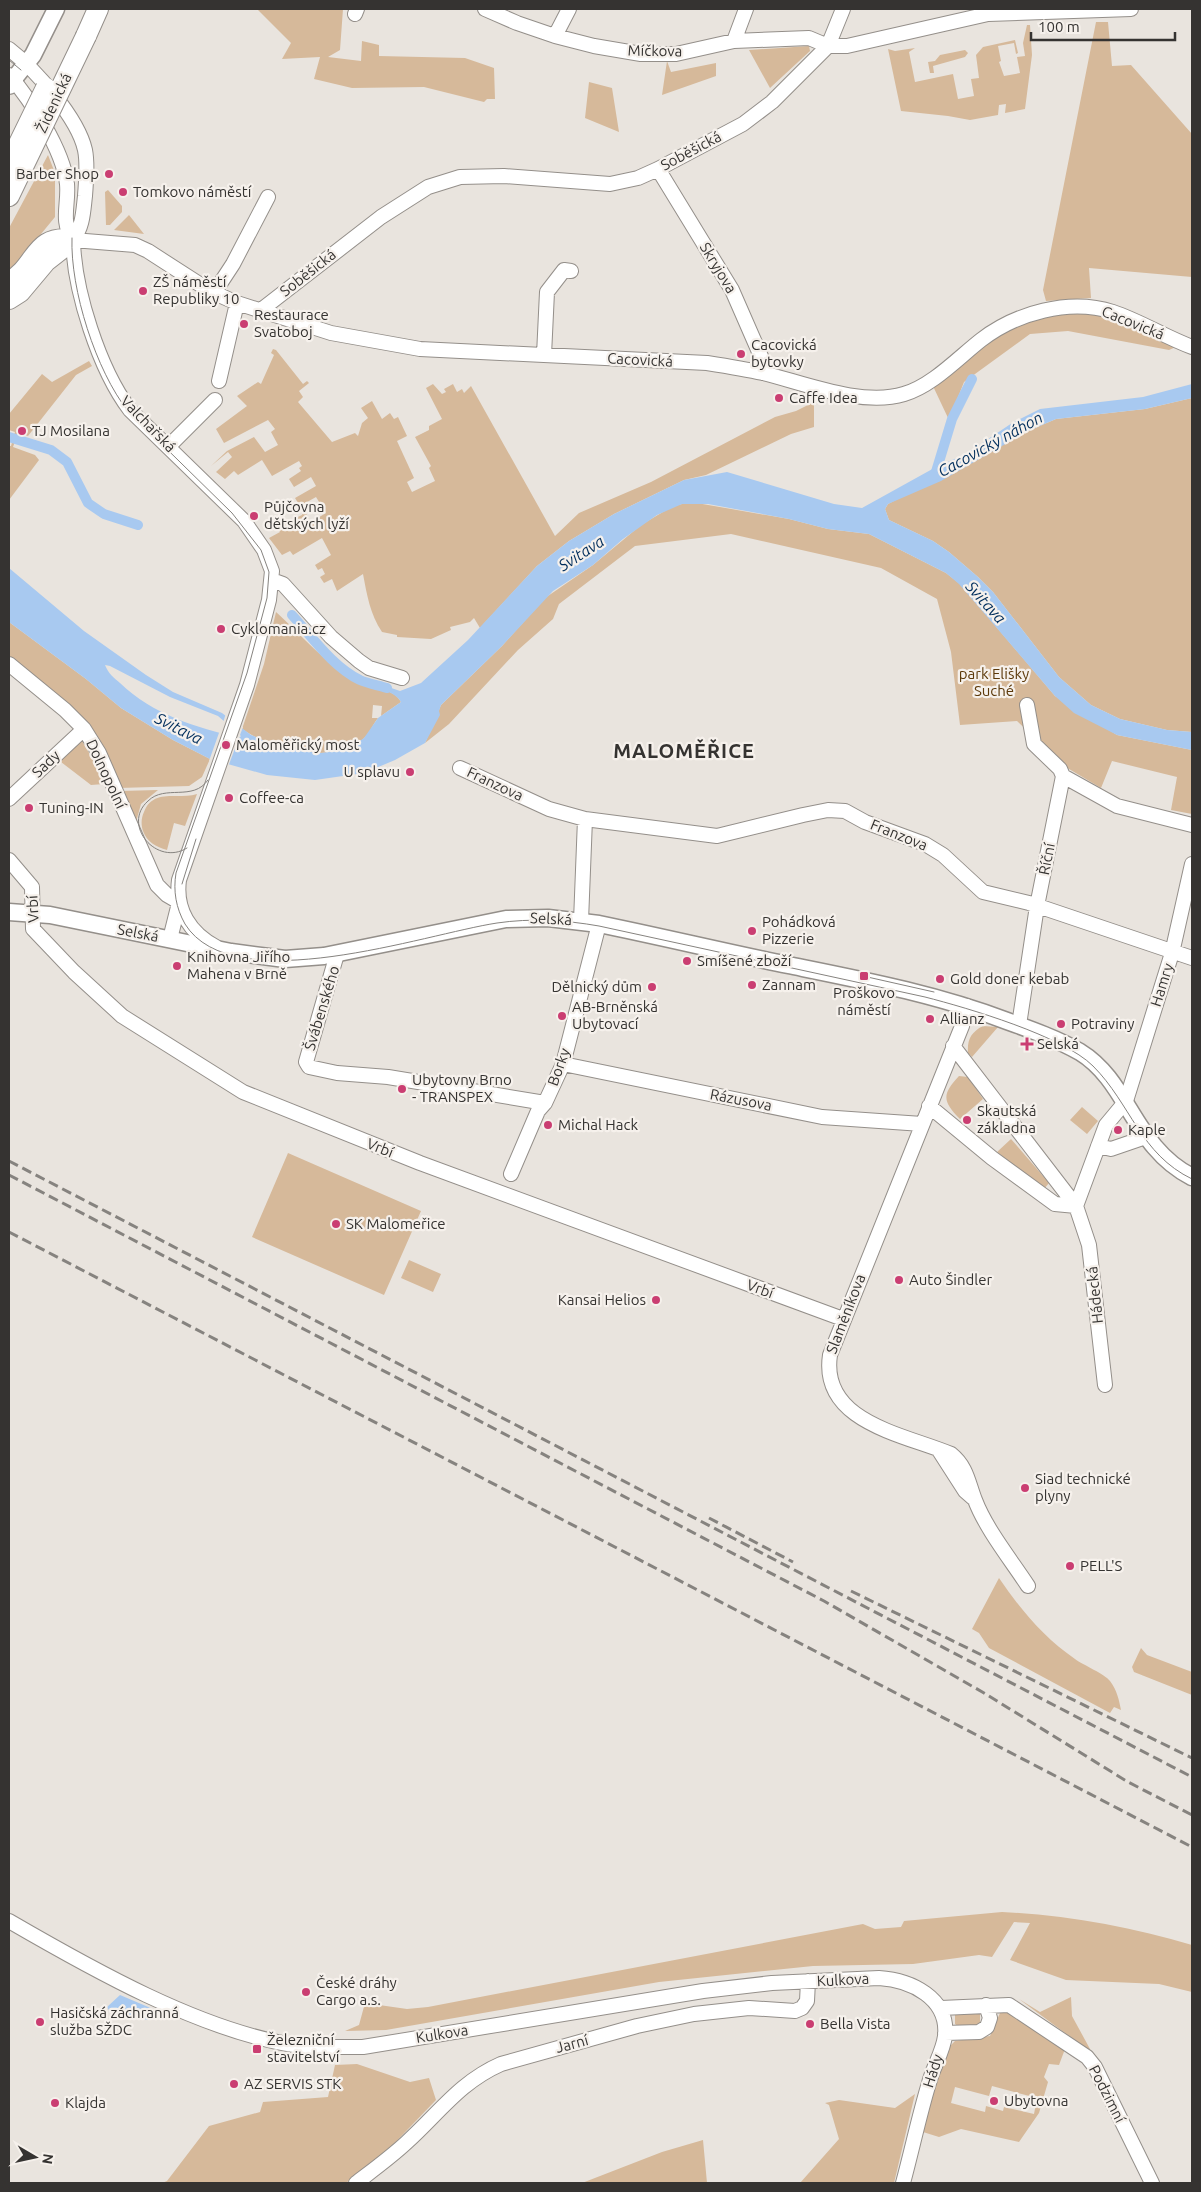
<svg xmlns="http://www.w3.org/2000/svg" width="1201" height="2192" font-family="Ubuntu,sans-serif">
<style>
.green{fill:#d6b99a;fill-rule:evenodd}
.water{fill:#a8c9f0;fill-rule:evenodd}
.pier{fill:#e9e4de}
.lines{fill:none;stroke-linecap:round;stroke-linejoin:round}
.canal{stroke:#a8c9f0;stroke-width:10}
.minor-casing{stroke:#948f8a;stroke-width:16}
.major-casing{stroke:#948f8a;stroke-width:19}
.highway-casing{stroke:#948f8a;stroke-width:22}
.minor{stroke:#fff;stroke-width:14}
.major{stroke:#fff;stroke-width:16}
.highway{stroke:#fff;stroke-width:20}
.tram{stroke:#86837f;stroke-width:1}
.rail{stroke:#86837f;stroke-width:3;stroke-dasharray:10 5;stroke-linecap:butt}
.highway-bridge-casing{stroke:#948f8a;stroke-width:22;stroke-linecap:butt}
.highway-bridge{stroke:#fff;stroke-width:20}
.poi-dot{fill:#ca3e72;stroke:#f6f1ec;stroke-width:2}
.labels{text-anchor:middle;stroke-width:4.5;stroke-linejoin:round;paint-order:stroke}
.street-label{font-size:15px;fill:#353331;stroke:#f6f1ec}
.poi-label{font-size:15px;fill:#353331;stroke:#f6f1ec;text-anchor:start}
.park-label{font-size:15px;fill:#5c390a;stroke:#f6f1ec}
.water-label{font-size:16px;font-style:italic;fill:#002e5c;stroke:#f6f1ec}
.district-label{font-size:20px;font-weight:bold;letter-spacing:1px;fill:#353331;stroke:#f6f1ec}
</style>
<rect width="100%" height="100%" fill="#e9e4de"/>
<path class="green" d="M257,9H343L340,50L328,57L361,61L362,41L379,45V56L465,58L494,68L495,99H487L484,102L424,87L352,88L314,79L320,57L282,59L291,43Z
M1096,22H1108L1112,66L1131,65L1192,134V277L1089,268L1091,298L1046,301L1043,290Z
M1027,25H1030L1032,55L1025,109L1005,113L1006,104L999,105L998,115L970,120L948,116L901,111L888,49L895,51L915,48L909,52L915,82L953,74L958,99L974,96L971,79L979,78L976,55L983,47L1015,40L1018,53L1016,54L1014,43L998,46L1001,61L999,62L1004,76L1020,73L1017,57L1025,56L1023,43Z
M809,46L810,51L770,88L749,50Z
M965,50L968,53L965,57L933,66L934,73H930L928,62L935,61L940,55Z
M667,61L671,72L716,63V76L662,95Z
M589,82L612,88L619,132L585,118Z
M48,155L55,173V217L9,273V228Z
M108,190L122,206V212L110,225H106L105,192Z
M129,215L144,234L114,230Z
M1093,311L1178,346L1169,350L1068,331L1030,334L964,382L949,420L932,384C969,355 1007,319 1054,312C1067,310 1080,311 1093,311Z
M273,349L276,350L303,384L307,381L309,383L299,391L303,397L298,402L332,442L355,433L358,436L362,423L368,418L361,408L372,401L382,419L390,413L394,419L398,417L407,436L397,441L414,478L407,482L412,492L435,481L429,468L431,466L415,437L429,430V426L442,419L426,388L433,384L442,394L446,392L444,389L453,384L457,392L462,389L464,393L471,386L555,536L579,513L651,482L775,417L796,411L814,402V427L791,434L706,475L684,480L614,514L569,541L537,566L480,628L474,618L470,622L450,627L451,630L431,639L397,637V635L382,632C370,614 367,595 363,574L337,591L332,579L324,583L320,577L325,574L322,568L318,570L315,565L331,555L322,538L293,555L290,551L282,555L269,538L280,532L277,527L302,515L304,510L311,522L326,513L316,497L300,506L295,498L316,486L311,477L294,487L289,479L301,471L299,468L302,466L299,461L272,476L262,460L238,475L234,471L225,479L216,472L232,457L228,452L211,466L227,451L254,437L265,452L278,445L271,432L275,429L268,420L224,443L216,429L247,406L237,396L258,382L261,384L274,355L271,353Z
M89,361L92,366L76,375L28,436L18,433L13,447L35,455L39,460L9,500V446H11L15,432L9,430V414L42,374L52,382Z
M1192,398V732L1167,730L1120,719L1091,705L1059,677L993,592L978,577L949,552L933,541L889,520L885,509L888,504L1028,431L1056,419L1145,409Z
M691,502L789,519L828,529L869,534L946,573L960,584L1055,696L1117,735L1192,750V814L1171,810L1177,777L1112,761L1101,788L1064,766L1017,721L960,725L951,652L937,599L881,568L731,534L635,546L559,604L553,619L518,650L449,724L425,743L441,705L502,646L545,598L593,565L641,525L673,506Z
M276,612C297,631 334,671 357,683C370,690 394,687 401,702L381,716L382,706L373,705L372,718H378C373,724 369,735 362,740C330,765 273,750 242,729L264,664Z
M9,622L86,679L121,708L173,740L210,759L202,777L189,786L118,788L103,752L9,659Z
M85,737L82,741L91,756L104,784L91,785L61,762L58,765L57,758Z
M158,790L141,804L136,822L120,791Z
M197,794L185,826L174,823L167,850C156,847 147,842 143,831C141,825 141,818 144,812C153,788 178,800 197,794Z
M983,1026L998,1027L972,1057L968,1053C967,1040 971,1032 983,1026Z
M959,1076L968,1077L983,1099L960,1119C942,1101 942,1094 959,1076Z
M1082,1107L1098,1121L1087,1134L1070,1120Z
M1011,1139L1049,1183L1044,1189L997,1152Z
M288,1153L421,1211L384,1295L252,1237Z
M409,1260L441,1274L433,1292L401,1278Z
M999,1578C1020,1609 1044,1638 1075,1659C1083,1665 1105,1674 1110,1681C1117,1690 1119,1700 1121,1710L1114,1707L1110,1713L989,1648L979,1633L972,1629Z
M1141,1648L1147,1655L1192,1672V1695L1134,1672L1132,1667Z
M1002,1912C1065,1915 1132,1927 1192,1945V1992L1159,1984L1066,1980L1010,1960L1030,1923L1014,1922L992,1957L979,1955L913,1964L813,1966L659,1982L386,2030L345,2031L359,2025L365,2003L407,2009L428,2007L863,1924L875,1929L901,1927L904,1921Z
M1071,1997L1072,2016L1090,2049L1088,2050L1019,1999L1040,2012Z
M1007,2010L1065,2049L1059,2065L1049,2064L1044,2077L1048,2082L1039,2113L1019,2142L961,2129L939,2137L923,2132L930,2098L949,2047L955,2041L990,2036L1000,2013ZM992,2086L1037,2098L1034,2114L1004,2107L1003,2111L986,2106L985,2112L951,2103L955,2087L989,2096Z
M980,2013V2023L976,2026L959,2027L955,2024V2014Z
M357,2064L410,2082L429,2078L436,2100L387,2151L346,2183H162L167,2181L209,2126L260,2112L263,2102L328,2097L335,2065Z
M915,2094L894,2183H800L839,2139L829,2105L825,2103L839,2100L895,2108Z
M703,2140L707,2183H582L662,2152Z"/>
<path class="water" d="M1192,384V398L1145,409L1056,419L1028,431L941,481L888,504L885,509L889,520L933,541L949,552L978,577L993,592L1059,677L1091,705L1120,719L1167,730L1192,732V750L1117,735L1074,713L1055,696L959,584L946,573L869,534L828,529L789,519L708,504H682L657,515L623,539L593,565L553,591L502,646L441,705L439,711L440,715L425,743L395,760L364,773L315,780L267,775L210,759L173,740L121,708L86,679L9,622V568L84,631L146,675L173,692L222,713L251,735L270,743L305,751L321,753L336,751L354,745L364,738L378,718L401,702C397,694 382,688 373,687L374,682L400,691L421,683L468,640L537,566L569,541L614,514L684,480L727,472L834,504L862,508L936,467L966,454L1012,423L1040,409L1143,397ZM105,665L110,666L170,697L218,716L241,736L239,738C196,727 153,715 120,683C114,678 108,673 105,665Z
M120,1995L153,2009L152,2019L149,2020L111,2013L107,2007Z"/>
<path class="pier" d="M226,713L243,727L228,767L209,761L220,730L237,735L223,723Z"/>
<g class="lines">
<path class="canal" d="M9,437L51,450L67,462L88,503L104,514L138,525
M935,475L952,419L972,379
M292,615C312,637 333,667 360,680C369,684 378,685 387,688"/>
<defs>
<path id="minor" d="M485,9L517,23L555,36L594,46L641,54H676L734,41L809,38L828,46H847L988,14L1131,9
M355,14L357,9
M555,36L569,9
M734,41L746,9
M9,49C35,69 78,118 85,150C88,165 86,181 85,196C83,213 83,226 73,240
M9,75C31,100 63,150 67,184C69,205 60,220 73,240
M658,169L732,290L763,361L762,373
M73,240L135,245L148,251L210,291L237,303L331,333L420,349L707,363C726,366 745,369 763,373C804,383 862,407 904,394C932,386 958,358 981,340C1016,313 1069,298 1113,312C1140,321 1165,337 1192,347
M73,240C74,290 99,369 130,410L244,521L264,550L272,571L269,600L247,685L179,880C175,910 190,933 216,947
M214,293L233,264L268,197
M261,310L381,217L428,187L460,177L504,176L610,184L638,178L658,169L743,124L772,102L828,46L843,9
M544,355L547,292L564,270L571,271
M219,381L237,303
M169,446L215,400
M272,580L283,584L331,637L359,661L369,668L402,678
M9,664L65,710L84,729L99,753L157,885L167,895L179,902
M460,768L549,809L585,819L717,836L803,815L828,810L845,811L865,822L925,844L943,855L983,892L1029,903L1192,958
M1063,776L1117,806L1192,825
M9,799L84,729
M9,860L32,887L33,929L74,972L122,1016L243,1092L420,1163L843,1319
M581,921L585,819
M170,939L179,903
M337,954L306,1062L309,1067L337,1073L388,1077L545,1103
M967,1006L962,1026L830,1355C820,1422 903,1434 951,1454C967,1467 968,1482 975,1500C986,1529 1011,1560 1028,1586
M1019,1025L1037,906L1063,776L1060,769L1034,744L1027,705
M953,1046L1076,1206L1089,1245L1105,1385
M563,1064L822,1117L922,1124
M929,1106L992,1158L1055,1204L1076,1206
M1098,1146L1111,1149L1146,1137
M511,1174L538,1111L545,1103L563,1064L599,924
M1076,1206L1106,1125L1126,1101L1172,953L1192,864
M938,1449L965,1491L973,1498
M9,1921C90,1968 201,2031 294,2045C317,2048 340,2047 363,2047L703,1991L772,1983L879,1978C911,1980 949,1998 945,2036C943,2052 933,2067 929,2083C919,2116 912,2150 903,2183
M941,2008L1009,2005L1087,2057L1095,2067L1152,2183
M945,2033L979,2032L987,2027L990,2018L986,2005
M356,2183C373,2170 391,2157 407,2142C439,2113 460,2082 501,2064L637,2026L694,2014L749,2008L795,2011L802,2008L807,2001L808,1981"/>
<path id="major" d="M13,80L33,55L56,9
M9,912L50,915L231,952L285,959L324,956L506,919L548,918L599,924C662,937 725,952 788,965C862,980 936,994 1007,1021C1032,1030 1057,1039 1080,1052C1129,1082 1133,1147 1192,1177"/>
<path id="highway" d="M86,36L98,9
M9,84L13,80
M9,196L21,171
M9,282C38,266 33,234 73,240
M9,299L20,292L46,261L73,240"/>
</defs>
<use href="#minor" class="minor-casing"/>
<use href="#major" class="major-casing"/>
<use href="#highway" class="highway-casing"/>
<use href="#minor" class="minor"/>
<use href="#major" class="major"/>
<use href="#highway" class="highway"/>
<path class="tram" d="M9,60L21,70
M72,238C70,289 96,371 128,411L232,513L261,550L269,572L267,598L247,673L176,873C173,891 176,908 185,924C233,1001 425,934 497,923C531,918 565,920 599,926L925,997C968,1008 1063,1036 1093,1066C1131,1104 1140,1154 1192,1179
M187,848C157,867 121,825 148,801C165,784 193,802 208,780
M182,884L196,839
M863,976L934,992"/>
<path class="rail" d="M9,1161L1192,1777
M9,1175L824,1601L984,1693L1128,1782L1192,1815
M9,1232L1192,1847
M709,1518L793,1562
M851,1591L1192,1758"/>
<defs>
<path id="highway-bridge" d="M9,164L46,88
M21,171L86,36"/>
</defs>
<use href="#highway-bridge" class="highway-bridge-casing"/>
<use href="#highway-bridge" class="highway-bridge"/>
</g>
<g class="poi-dot">
<circle cx="109" cy="174" r="5"/>
<circle cx="123" cy="192" r="5"/>
<circle cx="143" cy="291" r="5"/>
<circle cx="244" cy="324" r="5"/>
<circle cx="741" cy="354" r="5"/>
<circle cx="779" cy="398" r="5"/>
<circle cx="22" cy="431" r="5"/>
<circle cx="254" cy="516" r="5"/>
<circle cx="221" cy="629" r="5"/>
<circle cx="226" cy="745" r="5"/>
<circle cx="410" cy="772" r="5"/>
<circle cx="229" cy="798" r="5"/>
<circle cx="29" cy="808" r="5"/>
<circle cx="752" cy="931" r="5"/>
<circle cx="687" cy="961" r="5"/>
<circle cx="177" cy="966" r="5"/>
<rect x="859" y="971" width="10" height="10" rx="2.5"/>
<circle cx="940" cy="979" r="5"/>
<circle cx="752" cy="985" r="5"/>
<circle cx="652" cy="987" r="5"/>
<circle cx="562" cy="1016" r="5"/>
<circle cx="930" cy="1019" r="5"/>
<circle cx="1061" cy="1024" r="5"/>
<path d="M1024.5 1036.5h5v5h5v5h-5v5h-5v-5h-5v-5h5z"/>
<circle cx="402" cy="1089" r="5"/>
<circle cx="967" cy="1120" r="5"/>
<circle cx="548" cy="1125" r="5"/>
<circle cx="1118" cy="1130" r="5"/>
<circle cx="336" cy="1224" r="5"/>
<circle cx="899" cy="1280" r="5"/>
<circle cx="656" cy="1300" r="5"/>
<circle cx="1025" cy="1488" r="5"/>
<circle cx="1070" cy="1566" r="5"/>
<circle cx="306" cy="1992" r="5"/>
<circle cx="40" cy="2022" r="5"/>
<circle cx="810" cy="2024" r="5"/>
<rect x="252" y="2044" width="10" height="10" rx="2.5"/>
<circle cx="234" cy="2084" r="5"/>
<circle cx="994" cy="2101" r="5"/>
<circle cx="55" cy="2103" r="5"/>
</g>
<g class="labels">
<g class="street-label">
<text transform="translate(655 51) rotate(1)" y="5">Míčkova</text>
<text transform="translate(54 103) rotate(-65)" y="5">Židenická</text>
<text transform="translate(691 151) rotate(-28)" y="5">Soběšická</text>
<text transform="translate(718 268) rotate(59)" y="5">Skryjova</text>
<text transform="translate(308 273) rotate(-38)" y="5">Soběšická</text>
<text transform="translate(1133 323) rotate(22)" y="5">Cacovická</text>
<text transform="translate(640 360) rotate(3)" y="5">Cacovická</text>
<text transform="translate(148 424) rotate(46)" y="5">Valchařská</text>
<text transform="translate(46 764) rotate(-44)" y="5">Sady</text>
<text transform="translate(106 774) rotate(65)" y="5">Dolnopolní</text>
<text transform="translate(495 784) rotate(25)" y="5">Franzova</text>
<text transform="translate(899 835) rotate(22)" y="5">Franzova</text>
<text transform="translate(1047 859) rotate(-79)" y="5">Říční</text>
<text transform="translate(33 909) rotate(-93)" y="5">Vrbí</text>
<text transform="translate(551 919) rotate(3)" y="5">Selská</text>
<text transform="translate(138 933) rotate(11)" y="5">Selská</text>
<text transform="translate(1162 985) rotate(-72)" y="5">Hamry</text>
<text transform="translate(322 1008) rotate(-73)" y="5">Švábenského</text>
<text transform="translate(559 1067) rotate(-70)" y="5">Borky</text>
<text transform="translate(741 1100) rotate(11)" y="5">Rázusova</text>
<text transform="translate(380 1148) rotate(22)" y="5">Vrbí</text>
<text transform="translate(760 1289) rotate(20)" y="5">Vrbí</text>
<text transform="translate(1095 1295) rotate(-96)" y="5">Hádecká</text>
<text transform="translate(846 1314) rotate(-69)" y="5">Slaměníkova</text>
<text transform="translate(843 1980) rotate(-3)" y="5">Kulkova</text>
<text transform="translate(442 2034) rotate(-9)" y="5">Kulkova</text>
<text transform="translate(572 2044) rotate(-15)" y="5">Jarní</text>
<text transform="translate(933 2071) rotate(-72)" y="5">Hády</text>
<text transform="translate(1107 2094) rotate(63)" y="5">Podzimní</text>
</g>
<g class="poi-label">
<text x="99" y="179" text-anchor="end">Barber Shop</text>
<text x="133" y="197">Tomkovo náměstí</text>
<text x="153" y="287">ZŠ náměstí<tspan x="153" dy="17">Republiky 10</tspan></text>
<text x="254" y="320">Restaurace<tspan x="254" dy="17">Svatoboj</tspan></text>
<text x="751" y="350">Cacovická<tspan x="751" dy="17">bytovky</tspan></text>
<text x="789" y="403">Caffe Idea</text>
<text x="32" y="436">TJ Mosilana</text>
<text x="264" y="512">Půjčovna<tspan x="264" dy="17">dětských lyží</tspan></text>
<text x="231" y="634">Cyklomania.cz</text>
<text x="236" y="750">Maloměřický most</text>
<text x="400" y="777" text-anchor="end">U splavu</text>
<text x="239" y="803">Coffee-ca</text>
<text x="39" y="813">Tuning-IN</text>
<text x="762" y="927">Pohádková<tspan x="762" dy="17">Pizzerie</tspan></text>
<text x="187" y="962">Knihovna Jiřího<tspan x="187" dy="17">Mahena v Brně</tspan></text>
<text x="697" y="966">Smíšené zboží</text>
<text x="950" y="984">Gold doner kebab</text>
<text x="762" y="990">Zannam</text>
<text x="642" y="992" text-anchor="end">Dělnický dům</text>
<text x="864" y="998" text-anchor="middle">Proškovo<tspan x="864" dy="17">náměstí</tspan></text>
<text x="572" y="1012">AB-Brněnská<tspan x="572" dy="17">Ubytovací</tspan></text>
<text x="940" y="1024">Allianz</text>
<text x="1071" y="1029">Potraviny</text>
<text x="1037" y="1049">Selská</text>
<text x="412" y="1085">Ubytovny Brno<tspan x="412" dy="17">- TRANSPEX</tspan></text>
<text x="977" y="1116">Skautská<tspan x="977" dy="17">základna</tspan></text>
<text x="558" y="1130">Michal Hack</text>
<text x="1128" y="1135">Kaple</text>
<text x="346" y="1229">SK Malomeřice</text>
<text x="909" y="1285">Auto Šindler</text>
<text x="646" y="1305" text-anchor="end">Kansai Helios</text>
<text x="1035" y="1484">Siad technické<tspan x="1035" dy="17">plyny</tspan></text>
<text x="1080" y="1571">PELL'S</text>
<text x="316" y="1988">České dráhy<tspan x="316" dy="17">Cargo a.s.</tspan></text>
<text x="50" y="2018">Hasičská záchranná<tspan x="50" dy="17">služba SŽDC</tspan></text>
<text x="820" y="2029">Bella Vista</text>
<text x="267" y="2045">Železniční<tspan x="267" dy="17">stavitelství</tspan></text>
<text x="244" y="2089">AZ SERVIS STK</text>
<text x="1004" y="2106">Ubytovna</text>
<text x="65" y="2108">Klajda</text>
</g>
<g class="park-label">
<text x="994" y="679">park Elišky<tspan x="994" dy="17">Suché</tspan></text>
</g>
<g class="water-label">
<text transform="translate(990 444) rotate(-29)" y="6">Cacovický náhon</text>
<text transform="translate(581 553) rotate(-33)" y="6">Svitava</text>
<text transform="translate(986 602) rotate(48)" y="6">Svitava</text>
<text transform="translate(179 728) rotate(27)" y="6">Svitava</text>
</g>
<g class="district-label">
<text x="684" y="758">MALOMĚŘICE</text>
</g>
</g>
<rect width="1201" height="2192" fill="none" stroke="#353331" stroke-width="20"/>
<g transform="translate(35 2157) rotate(99)" stroke="#f6f1ec" stroke-width="4" paint-order="stroke">
<path d="M0-4L9 19L0 12L-9 19Z" fill="#353331"/>
<text y="-8" font-size="14" font-weight="bold" text-anchor="middle" fill="#353331">N</text>
</g>
<path d="M1031 32v8h144v-8" fill="none" stroke="#353331" stroke-width="2.5"/>
<text x="1038" y="32" font-size="15" fill="#353331" stroke="#f6f1ec" stroke-width="4" paint-order="stroke">100 m</text>
</svg>
